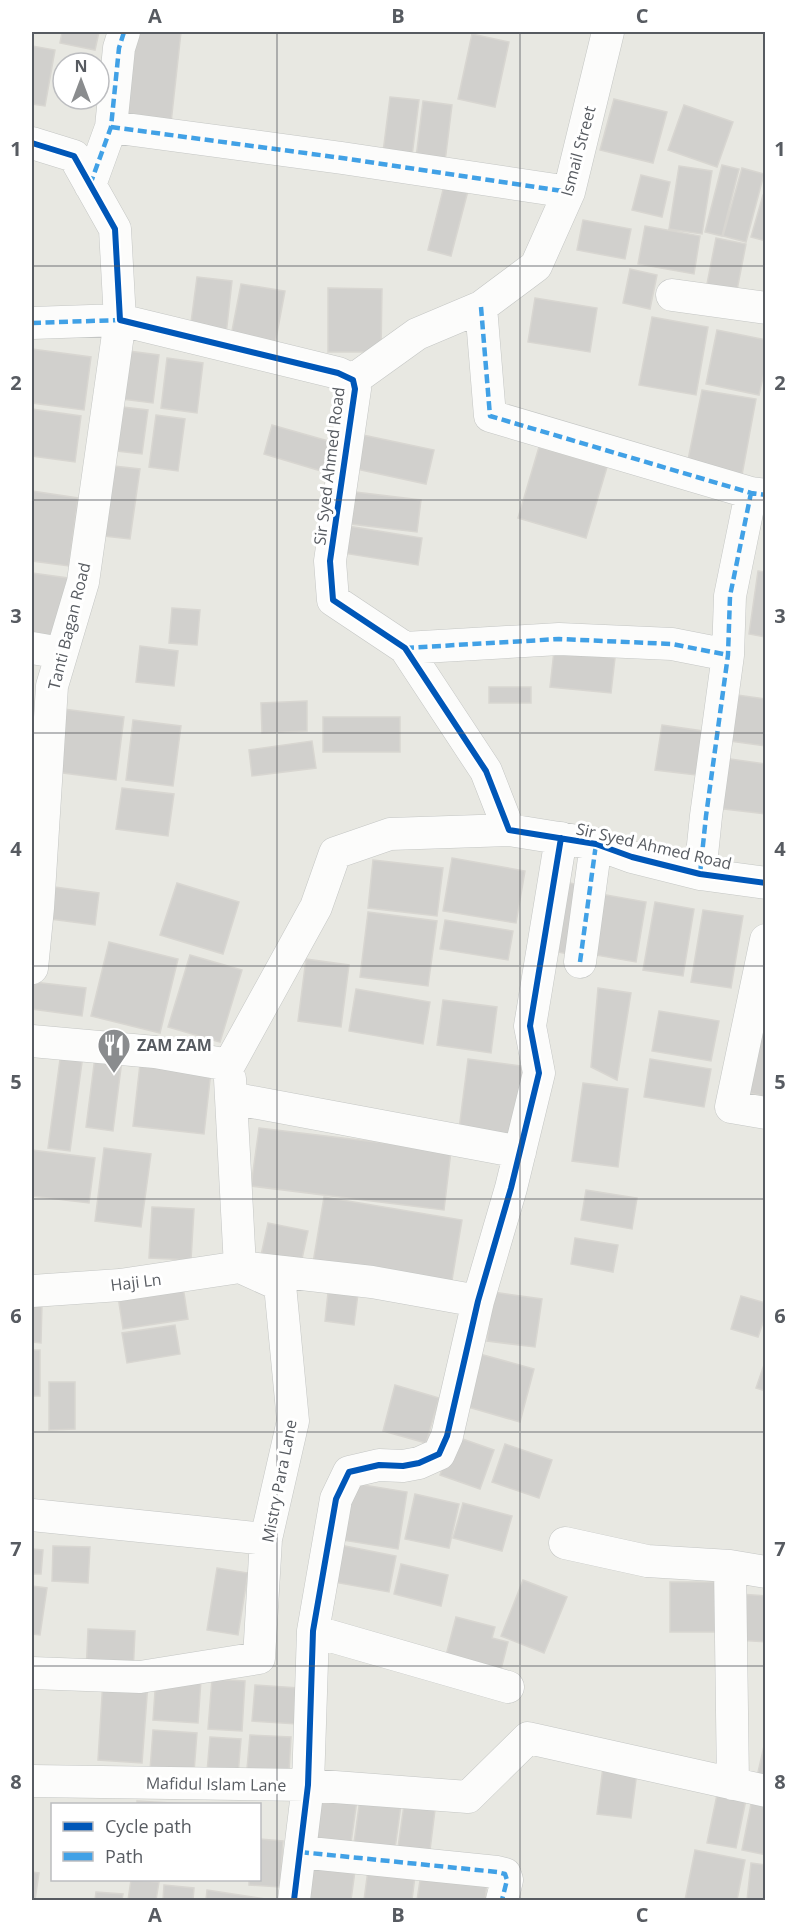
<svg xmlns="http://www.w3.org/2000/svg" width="797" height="1932" font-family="'Open Sans',sans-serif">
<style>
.building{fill:#d1d0cd;stroke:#d8d6d1;stroke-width:1.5}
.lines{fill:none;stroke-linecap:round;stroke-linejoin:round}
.minor-casing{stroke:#c4c6c4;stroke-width:33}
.minor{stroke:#fcfcfb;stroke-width:32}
.quiet{stroke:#41a1e6;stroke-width:4.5;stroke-dasharray:9 4.5;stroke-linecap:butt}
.cycleway-casing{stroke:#fff;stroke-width:10}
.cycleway{stroke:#0057b8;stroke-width:6}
.grid{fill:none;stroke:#575b61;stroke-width:1.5;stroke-opacity:0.55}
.labels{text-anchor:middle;stroke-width:6;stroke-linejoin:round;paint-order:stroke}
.street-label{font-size:16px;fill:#575b61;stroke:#fff}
.poi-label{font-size:16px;font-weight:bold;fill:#575b61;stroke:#fff;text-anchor:start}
.neatline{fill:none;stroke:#575b61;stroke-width:2}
.grid-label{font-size:20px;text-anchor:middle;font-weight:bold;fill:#575b61}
</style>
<rect width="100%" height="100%" fill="#e8e8e2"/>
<path class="building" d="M62,32H99L95,50L60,43Z
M134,32H181L171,123L124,118Z
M472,34L509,42L495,107L458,99Z
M32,46L55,50L45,106L32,104Z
M390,97L419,100L411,164L382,160Z
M614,99L667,112L653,163L600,150Z
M423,101L452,105L444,170L415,166Z
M684,105L733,122L717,167L668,150Z
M722,165L739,169L722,236L705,232Z
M679,166L712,171L702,234L669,229Z
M742,168L764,174L746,242L723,236Z
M641,175L670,182L662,217L632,210Z
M446,178L470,183L451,256L428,250Z
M763,195H766V241L751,237Z
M583,220L631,229L625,259L577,250Z
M645,226L700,236L694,274L638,264Z
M716,238L746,244L737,290L707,284Z
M630,269L657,275L650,309L623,303Z
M197,277L232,281L226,335L190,330Z
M241,284L285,291L275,344L231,336Z
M328,288L382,289L381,352H328Z
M535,298L597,308L590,352L528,342Z
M652,317L708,327L696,395L639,385Z
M717,330L766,340V364L759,395L706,384Z
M32,349L91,357L84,410L32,403Z
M121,350L159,355L153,403L114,398Z
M167,358L203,363L197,413L161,408Z
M702,390L756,399L742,475L687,465Z
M114,406L148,410L142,454L108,450Z
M32,409L81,416L75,462L32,456Z
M156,415L185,419L178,471L149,467Z
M272,425L339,444L331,474L264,454Z
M363,435L434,450L426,484L356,469Z
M539,447L607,467L586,538L518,518Z
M105,465L140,469L130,539L95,535Z
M32,491L78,498L69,566L32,561Z
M347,491L421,500L417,532L342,523Z
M348,526L422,538L418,565L343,553Z
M758,571L766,572V637L749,634Z
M32,573L68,578L57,647L32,643Z
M172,608L200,610L197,645L169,643Z
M140,646L178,651L174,686L136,682Z
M554,651L615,658L611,693L550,687Z
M489,687H531V703H489Z
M730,694L766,699V746L723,740Z
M307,701V731L262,733L261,703Z
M56,708L124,717L116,780L48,771Z
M323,717H400V752H323Z
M133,720L181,726L173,786L126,780Z
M662,725L703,731L696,775L655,770Z
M312,741L316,768L252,776L249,750Z
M723,758L766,764V814L716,808Z
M122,788L174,794L168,836L116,829Z
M452,858L525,871L516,923L443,911Z
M373,860L443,868L437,916L368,908Z
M559,881L586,886L574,955L546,950Z
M177,883L239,902L223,954L160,935Z
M47,886L99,893L95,925L43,918Z
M595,893L646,902L636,962L584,953Z
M655,902L694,909L683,976L643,970Z
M703,910L743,916L731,988L691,982Z
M368,912L437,921L428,986L360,977Z
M445,920L513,931L508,960L440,949Z
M109,942L178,959L160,1033L91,1016Z
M190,955L242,970L220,1042L168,1027Z
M306,959L349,965L341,1027L298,1021Z
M33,982L86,988L82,1016L32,1009Z
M598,988L631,993L617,1080L591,1067Z
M356,989L430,1002L423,1044L349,1031Z
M443,1000L497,1007L491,1053L437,1045Z
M659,1011L719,1021L711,1061L652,1051Z
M766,1015V1097L742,1091Z
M61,1052L83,1055L70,1151L48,1148Z
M95,1057L122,1060L113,1131L86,1127Z
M468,1059L528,1067L518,1145L458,1137Z
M650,1059L711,1069L704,1107L644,1097Z
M140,1064L211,1071L204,1134L133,1126Z
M583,1083L628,1089L618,1167L572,1161Z
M259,1128L451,1151L444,1210L251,1186Z
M104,1148L151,1154L141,1227L95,1221Z
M32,1150L95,1158L89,1203L32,1196Z
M586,1190L637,1198L632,1229L581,1220Z
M324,1197L462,1220L451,1286L313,1263Z
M152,1207L194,1209L191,1260L149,1258Z
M268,1223L308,1231L300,1268L260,1260Z
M575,1238L618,1245L613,1272L571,1264Z
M182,1280L188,1319L123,1329L117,1290Z
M329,1283L359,1286L354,1325L325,1321Z
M493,1292L542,1299L535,1347L487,1341Z
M741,1296L766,1303V1314L758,1337L731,1329Z
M32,1304H42L41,1343L32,1342Z
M175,1325L180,1354L127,1363L122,1333Z
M32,1350H40V1396H32Z
M476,1353L534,1369L520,1422L461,1405Z
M766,1359V1391L756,1388Z
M49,1382H75V1429L49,1430Z
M395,1385L439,1398L426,1443L383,1431Z
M454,1436L494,1450L480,1489L440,1475Z
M505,1444L552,1460L539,1498L492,1482Z
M345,1482L407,1492L398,1549L336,1539Z
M415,1494L459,1504L449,1548L405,1539Z
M463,1503L512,1516L502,1551L453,1538Z
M335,1544L396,1556L389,1592L328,1581Z
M53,1546L90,1547L88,1583L52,1581Z
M32,1549L43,1550L41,1574H32Z
M401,1564L448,1575L441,1606L394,1594Z
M217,1568L248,1573L238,1635L207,1630Z
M523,1580L567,1597L544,1653L501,1636Z
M670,1582H719V1632H670Z
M32,1586L47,1588L40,1635L32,1634Z
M740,1594L766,1596V1642L737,1640Z
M456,1617L495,1627L492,1638L508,1642L499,1677L444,1663Z
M88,1629L135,1631L133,1675L86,1673Z
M156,1677L201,1680L198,1723L153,1720Z
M212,1679L245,1681L242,1731L208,1729Z
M103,1680L148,1683L142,1763L98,1760Z
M255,1685L299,1688L297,1724L252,1721Z
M153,1730L197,1733L194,1772L150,1770Z
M250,1735L291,1737L289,1772L247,1769Z
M210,1737L241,1739L238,1775L207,1772Z
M766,1737V1783L756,1781Z
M604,1759L638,1764L631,1818L597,1814Z
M719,1785L748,1790L736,1848L707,1843Z
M753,1794L766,1797V1855L742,1850Z
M319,1795L357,1800L350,1850L312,1845Z
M360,1799L401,1805L394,1856L353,1850Z
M137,1801L190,1804H137Z
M404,1805L435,1810L429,1858L397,1854Z
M260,1839L283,1841L280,1887L249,1885V1880H260Z
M695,1850L745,1860L737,1900H685Z
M751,1863L766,1865V1900H747Z
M308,1865L355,1871L351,1900H303Z
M368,1870L415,1876L412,1900H364Z
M32,1872L39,1873L35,1900H32Z
M421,1874L487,1883L485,1900H417Z
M131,1880L159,1882L156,1900H128Z
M164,1885L194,1888L193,1900H163Z
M207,1890L272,1900H206Z
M96,1892L123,1894L122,1900H95Z"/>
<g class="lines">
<defs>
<path id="minor" d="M111,127L342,158L569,192
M32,143L74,156L115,229L120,320L338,373L353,380L355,389L330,561L333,600L405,648L486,771L509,830L596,844L632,857L700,874L766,883
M90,185L111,127L119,48L124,32
M672,295L766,308
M481,307L490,416L751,493L766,495
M32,323L120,320L83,582L52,686L38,908L32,968
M353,380L417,334L481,307L536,266L569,192L608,32
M32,648L61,653
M405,648L559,639L672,644L728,655
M700,874L706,816L728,655L730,596L751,493
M766,940L731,1107L766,1113
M580,962L596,844
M32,1041L155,1052L229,1065
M229,1065L316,907L335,853L390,834L509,830
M230,1079L240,1267
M231,1098L520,1152
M32,1291L120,1285L240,1267L372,1282L478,1301
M32,1515L266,1539
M565,1543L647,1561L730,1566L766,1572
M730,1566L733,1784
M313,1631L508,1687
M32,1673L140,1677L259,1658L266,1539L293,1421L280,1285L240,1267
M32,1781L308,1785L468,1797L528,1738L766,1791
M300,1852L497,1872L505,1874L507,1880L502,1900
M294,1900L308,1785L313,1631L336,1499L349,1472L379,1465L403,1466L419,1463L439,1454L447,1436L478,1301L511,1188L539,1073L530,1026L561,838"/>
</defs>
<use href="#minor" class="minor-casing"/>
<use href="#minor" class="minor"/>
<path class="quiet" d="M111,127L342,158L569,192
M90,185L111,127L119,48L124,32
M481,307L490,416L751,493L766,495
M32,323L120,320
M405,648L559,639L672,644L728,655
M700,874L706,816L728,655L730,596L751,493
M580,962L596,844
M300,1852L497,1872L505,1874L507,1880L502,1900"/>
<defs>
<path id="cycleway" d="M32,143L74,156L115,229L120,320L338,373L353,380L355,389L330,561L333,600L405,648L486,771L509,830L596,844L632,857L700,874L766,883
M294,1900L308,1785L313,1631L336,1499L349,1472L379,1465L403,1466L419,1463L439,1454L447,1436L478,1301L511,1188L539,1073L530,1026L561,838"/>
</defs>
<use href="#cycleway" class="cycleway-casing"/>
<use href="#cycleway" class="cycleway"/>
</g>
<path class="grid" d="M277,32V1900M520,32V1900M32,266H766M32,500H766M32,733H766M32,966H766M32,1199H766M32,1432H766M32,1666H766"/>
<defs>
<symbol id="restaurant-pin" viewBox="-11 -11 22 30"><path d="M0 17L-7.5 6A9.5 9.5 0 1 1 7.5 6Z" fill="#8a8c8e" stroke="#fff"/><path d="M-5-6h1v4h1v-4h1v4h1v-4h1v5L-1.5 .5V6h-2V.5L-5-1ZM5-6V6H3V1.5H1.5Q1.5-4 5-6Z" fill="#fff"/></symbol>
</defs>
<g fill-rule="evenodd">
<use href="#restaurant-pin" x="95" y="1026" width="38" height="52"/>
</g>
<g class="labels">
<g class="street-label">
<text transform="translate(578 151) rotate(-75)" y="6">Ismail Street</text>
<text transform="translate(329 466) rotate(-83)" y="6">Sir Syed Ahmed Road</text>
<text transform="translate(69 626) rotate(-76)" y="6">Tanti Bagan Road</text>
<text transform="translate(654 846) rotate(13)" y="6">Sir Syed Ahmed Road</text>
<text transform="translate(136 1282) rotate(-7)" y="6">Haji Ln</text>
<text transform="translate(279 1481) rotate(-79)" y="6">Mistry Para Lane</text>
<text transform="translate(216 1784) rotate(1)" y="6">Mafidul Islam Lane</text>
</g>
<g class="poi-label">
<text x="137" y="1051">ZAM ZAM</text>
</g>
</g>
<rect width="797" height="1932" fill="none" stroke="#ffffff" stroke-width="66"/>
<rect x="51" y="1803" width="210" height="78" fill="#ffffff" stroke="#bcbdc0" stroke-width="1.5"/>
<rect x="63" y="1822" width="30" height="9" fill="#0057b8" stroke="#bcbdc0" stroke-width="1.5"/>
<text x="105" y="1833" font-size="18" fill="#575b61">Cycle path</text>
<rect x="63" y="1852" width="30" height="9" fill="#41a1e6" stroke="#bcbdc0" stroke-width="1.5"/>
<text x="105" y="1863" font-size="18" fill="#575b61">Path</text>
<g transform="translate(81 81)"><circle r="28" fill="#ffffff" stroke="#bcbdc0" stroke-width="1.5"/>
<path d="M0-4.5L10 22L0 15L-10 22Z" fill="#8a8c8e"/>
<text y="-9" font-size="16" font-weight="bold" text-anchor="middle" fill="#575b61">N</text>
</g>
<rect x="33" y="33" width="731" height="1866" class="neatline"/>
<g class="grid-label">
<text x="155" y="23">A</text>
<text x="398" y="23">B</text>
<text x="642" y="23">C</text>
<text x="16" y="156">1</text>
<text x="780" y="156">1</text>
<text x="16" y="390">2</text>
<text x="780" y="390">2</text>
<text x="16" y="623">3</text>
<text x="780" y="623">3</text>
<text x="16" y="856">4</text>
<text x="780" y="856">4</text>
<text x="16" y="1089">5</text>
<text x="780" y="1089">5</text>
<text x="16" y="1323">6</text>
<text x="780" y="1323">6</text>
<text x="16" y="1556">7</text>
<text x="780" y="1556">7</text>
<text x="16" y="1789">8</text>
<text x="780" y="1789">8</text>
<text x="155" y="1922">A</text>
<text x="398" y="1922">B</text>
<text x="642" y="1922">C</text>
</g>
</svg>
